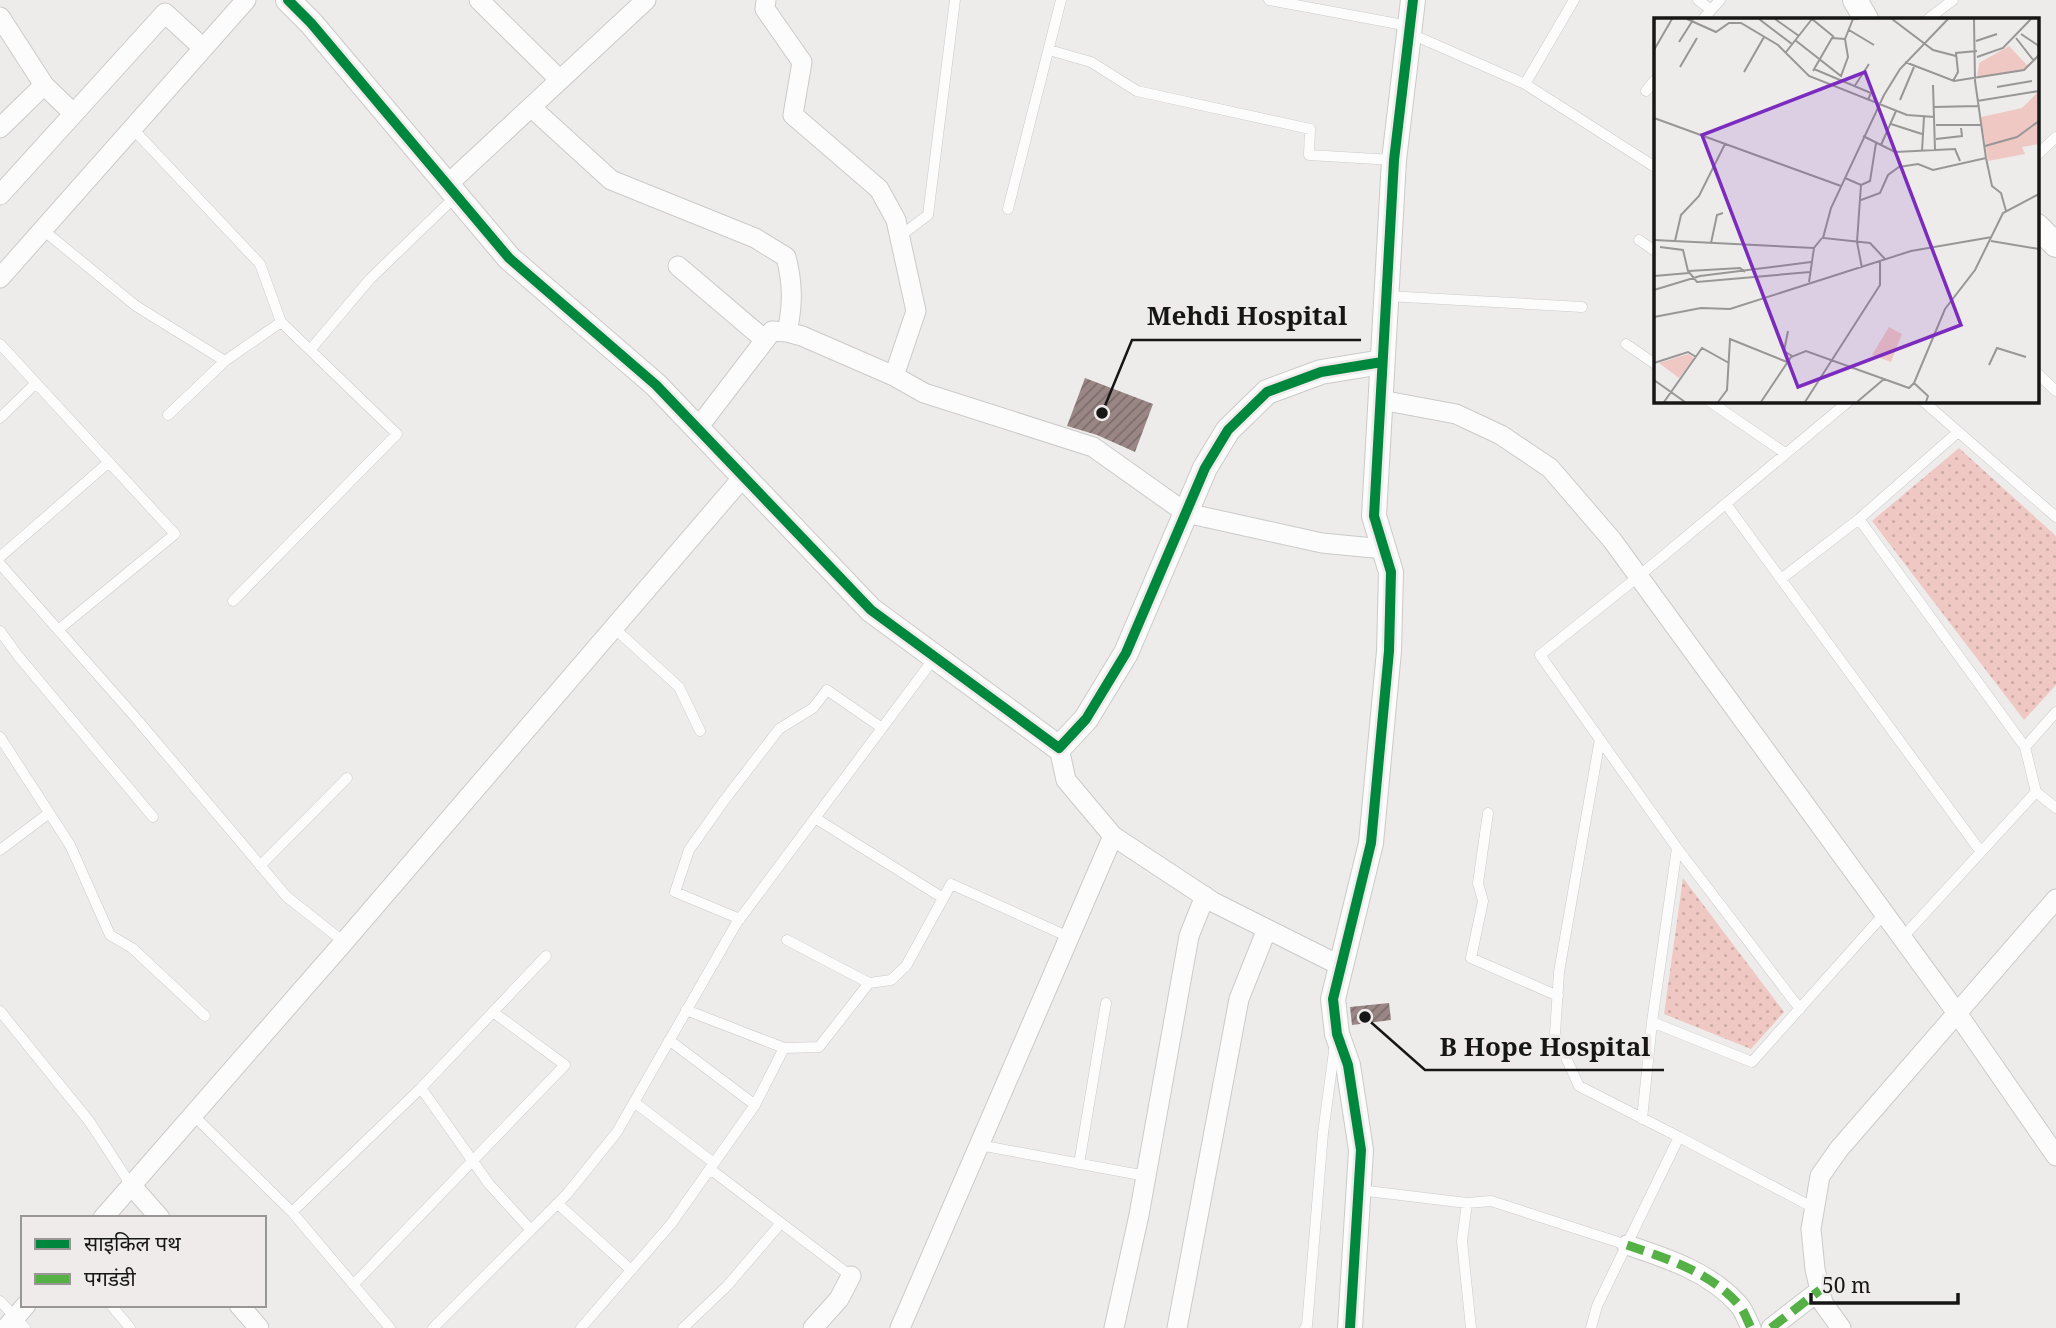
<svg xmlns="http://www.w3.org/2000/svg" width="2056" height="1328" font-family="'Noto Serif','Noto Sans Devanagari',serif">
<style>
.grass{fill:url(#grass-dots)}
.building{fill:url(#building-hatch)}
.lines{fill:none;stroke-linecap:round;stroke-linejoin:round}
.service-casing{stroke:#cbcaca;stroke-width:11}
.minor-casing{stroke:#cbcaca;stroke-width:21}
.tertiary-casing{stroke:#cbcaca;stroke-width:26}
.service{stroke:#fcfcfc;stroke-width:10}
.minor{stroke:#fcfcfc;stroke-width:19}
.tertiary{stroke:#fcfcfc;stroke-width:24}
.quiet{stroke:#55b145;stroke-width:9;stroke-dasharray:18 9;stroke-linecap:butt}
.cycleway-casing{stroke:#efebea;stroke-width:15}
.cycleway{stroke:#00873e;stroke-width:10}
.inset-road{fill:none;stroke:#989696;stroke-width:2}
.view{fill:#7b2cbf;fill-opacity:0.15;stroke:#7b2cbf;stroke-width:3.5}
.inset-edge{fill:none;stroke:#171616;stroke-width:3.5}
.leader{fill:none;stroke:#171616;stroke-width:2.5}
.callout-dot{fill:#171616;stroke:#efebea;stroke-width:2.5}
.callout-label{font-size:26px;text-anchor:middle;font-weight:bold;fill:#171616;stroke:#efebea;stroke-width:7;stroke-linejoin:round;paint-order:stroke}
</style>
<defs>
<pattern id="grass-dots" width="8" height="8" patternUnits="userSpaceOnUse" patternTransform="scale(1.75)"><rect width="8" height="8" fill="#efc8c3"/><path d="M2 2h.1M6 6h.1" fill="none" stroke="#ccaba7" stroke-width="1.8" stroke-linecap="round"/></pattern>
<pattern id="building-hatch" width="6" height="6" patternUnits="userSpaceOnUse" patternTransform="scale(1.75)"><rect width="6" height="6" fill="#998685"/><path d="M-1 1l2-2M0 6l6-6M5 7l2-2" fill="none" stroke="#7c6d6c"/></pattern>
</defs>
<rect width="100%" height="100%" fill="#eeeceb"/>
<path class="grass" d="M1959,448L2056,536V685L2024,720L1872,521Z
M1683,878L1784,1012L1751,1049L1664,1014Z"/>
<path class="building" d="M1085,378L1153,404L1135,452L1097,435L1067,426Z
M1389,1003L1391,1020L1352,1025L1350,1007Z"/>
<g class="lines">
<defs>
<path id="service" d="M1269,0L1409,26
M1698,0L1710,9
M1703,19L1720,0
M1928,19L1953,0
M1409,33L1525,84L1655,167
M1049,50L1091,62L1137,91L1310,129L1309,155L1393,160
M1525,84L1574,0
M1646,91L1655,80
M132,128L260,264L281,322L397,434L233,601
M2037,155L2056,137
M1008,209L1061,0
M43,230L136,306L225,361
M900,236L928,215L955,0
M1639,240L1655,251
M1387,296L1582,307
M0,344L175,534L58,630
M1626,344L1655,364
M310,350L370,279L456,196
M2037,373L2056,391
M1709,401L1785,453
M1923,401L2056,517
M168,415L225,361L281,322
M0,418L36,383
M1726,504L1981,852
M1859,519L2025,747L2036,792L2056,808
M0,557L109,462
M0,564L135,717L287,897L344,942
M1781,579L1859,519L1958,432
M614,628L679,687L700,731
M0,631L19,657L153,817
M0,737L70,845L110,935L132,948L205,1016
M2025,747L2056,712
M1488,813L1478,883L1483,901L1471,958L1558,996
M815,818L943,898
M0,850L49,813
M260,866L347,778
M740,919L675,892L689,850L723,802L779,729L813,708L827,690L882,728
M1902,938L2036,792
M787,940L869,983
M1800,1009L1677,848L1540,655L1639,576L1849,401
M686,1010L784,1048L819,1047L869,983L891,980L906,966L951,884L1069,937
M0,1011L89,1121L131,1185
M1652,1022L1752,1062L1884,914
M669,1040L755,1105
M421,1088L489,1184L531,1230
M634,1102L714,1163
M193,1115L292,1212L390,1328
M1642,1119L1652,1022L1677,848
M1679,1137L1814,1208
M979,1145L1146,1176
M1079,1164L1106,1003
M710,1169L851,1276
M1359,1190L1467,1203L1491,1201L1627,1245
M1467,1203L1462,1241L1471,1328
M558,1204L631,1270
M292,1212L421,1088L546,956
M353,1285L565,1065L493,1012
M0,1301L25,1328
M111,1305L130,1328
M433,1328L567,1194L617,1132L736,924L935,657
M581,1328L671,1224L755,1105L784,1048
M683,1328L727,1286L781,1223
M1305,1328L1307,1326L1323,1133L1335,1044
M1591,1328L1597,1306L1679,1137L1579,1086L1555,1034L1559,972L1600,739"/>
<path id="minor" d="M479,0L560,80
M766,0L765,9L802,62L793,115L879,189L896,220L916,311L894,376
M0,17L44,85L74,114
M531,107L611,180L755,238L786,257C793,284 793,305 787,332
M0,128L44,85
M447,185L646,0
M0,195L165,13L203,48
M678,266L765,340
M0,278L246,0
M1381,400L1456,414L1501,435L1550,468L1612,540L1957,1013L2056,1156
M697,429L772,331L787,332L802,336L894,376L924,393L1093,447L1186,513L1322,543L1384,549
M1059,748L1066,780L1113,836L1213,902L1341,966
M131,1185L160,1218
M103,1218L344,942L744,476
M1627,1245C1666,1258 1710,1272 1738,1304C1744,1310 1747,1320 1751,1328
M239,1305L259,1328
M6,1328L26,1305
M813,1328L839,1299L851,1276
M900,1328L1113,836
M1114,1328L1139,1215L1189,936L1205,896
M1177,1328L1239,999L1267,929
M1771,1328L1820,1290
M1841,1328L1823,1303L1815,1269L1811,1229L1820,1176L1839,1149L2056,899"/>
<path id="tertiary" d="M288,0L311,23L509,258L656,385L871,610L1059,748L1086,719L1126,653L1205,468L1228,430L1267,392L1321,372L1382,362
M1855,0L1866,19
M2037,226L2056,245
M1350,1328L1361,1150L1348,1065L1337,1034L1333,999L1371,843L1389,651L1391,572L1374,516L1394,160L1413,0"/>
</defs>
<use href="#service" class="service-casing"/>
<use href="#minor" class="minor-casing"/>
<use href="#tertiary" class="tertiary-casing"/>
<use href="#service" class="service"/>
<use href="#minor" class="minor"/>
<use href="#tertiary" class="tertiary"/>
<path class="quiet" d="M1627,1245C1666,1258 1710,1272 1738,1304C1744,1310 1747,1320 1751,1328
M1771,1328L1820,1290"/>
<defs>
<path id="cycleway" d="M288,0L311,23L509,258L656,385L871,610L1059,748L1086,719L1126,653L1205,468L1228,430L1267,392L1321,372L1382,362
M1350,1328L1361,1150L1348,1065L1337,1034L1333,999L1371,843L1389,651L1391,572L1374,516L1394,160L1413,0"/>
</defs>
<use href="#cycleway" class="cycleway-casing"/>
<use href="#cycleway" class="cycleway"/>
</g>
<g transform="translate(1654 18)">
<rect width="385" height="385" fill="#eeeceb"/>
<path d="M355,28L374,48L370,52L323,60L325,45ZM385,73V126L368,129L371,136L334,143L327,99L368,90ZM235,309L248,316L237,344L218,337ZM34,336L40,340L25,360L5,345Z" fill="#efc8c3"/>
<path class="inset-road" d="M33,1L62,14L75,5H87L124,27L155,58L253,97L281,99M105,1L138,26M121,1L145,18M158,1L180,19M238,1L279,32L302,38M320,1L321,63L332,140L338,168L347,175L352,193M195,12L220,27M367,16L385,28M362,20L380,43M141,22L187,58L194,39L191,21L199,1H205M322,23L343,16M25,24L39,2M0,32L18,1M132,34L158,1M323,39L349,30L377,1M251,44L300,63L370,52L385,37M26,49L43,20M160,51L217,75L214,82M159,53L178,20L191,21M90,54L110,19M299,63L304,54L302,35L323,33M279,67L281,132M200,69L215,46M343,69L378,63M246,82L260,49M323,83L385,73M280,89L324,88M0,100L187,168M237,106L268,116M282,107H327M209,118L241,134L301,131L306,143M282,121L308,118L307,110M227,127L242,93M331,128L363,119L385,103M268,133L270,99M191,160L207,167L203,224L208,250M207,167L216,163L222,125M207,182L226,175L234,157L245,149L264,146L279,152L332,140M0,222L160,230M21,223L27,197L45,178L71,126M337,223L385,231M57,225L63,197L69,195M6,229L29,232L34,253L43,264L156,254M231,241L216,225L169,220L177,190L230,77L246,51L294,1M35,253L86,250L91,254M0,258L35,255M155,264L160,230L168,220M0,272L46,258L157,244M0,299L47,290L76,291L257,233L338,219M134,313L130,333L138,338M0,345L34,334L42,339M335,347L343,330L372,339M0,362L31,384M10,384L48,330L75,345M64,384L73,372L76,321L133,344M107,384L137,339L152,333L255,370L260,365M151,384L226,267V243M203,384L230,361M272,384L274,378L260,365L291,291L321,252L349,195L385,176"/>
<path class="view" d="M211,54L307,307L144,369L48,117Z"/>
<rect width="385" height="385" class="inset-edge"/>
</g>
<path class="leader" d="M1102 413L1132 340H1361M1365 1017L1425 1070H1664"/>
<g class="callout-dot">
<circle cx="1102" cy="413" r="7"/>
<circle cx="1365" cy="1017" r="7"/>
</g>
<g class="callout-label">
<text x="1247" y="325">Mehdi Hospital</text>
<text x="1545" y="1056">B Hope Hospital</text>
</g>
<rect x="21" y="1216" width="245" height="91" fill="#efebea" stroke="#999695" stroke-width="2"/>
<rect x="35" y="1239" width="35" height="10" fill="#00873e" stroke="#999695" stroke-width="2"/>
<text x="84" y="1251" font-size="21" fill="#171616">साइकिल पथ</text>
<rect x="35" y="1274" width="35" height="10" fill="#55b145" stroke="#999695" stroke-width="2"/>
<text x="84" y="1286" font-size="21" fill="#171616">पगडंडी</text>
<path d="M1811 1293v10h147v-10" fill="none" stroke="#171616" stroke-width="3.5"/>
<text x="1822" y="1293" font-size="21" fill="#171616" stroke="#efebea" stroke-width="5" paint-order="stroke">50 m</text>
</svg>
